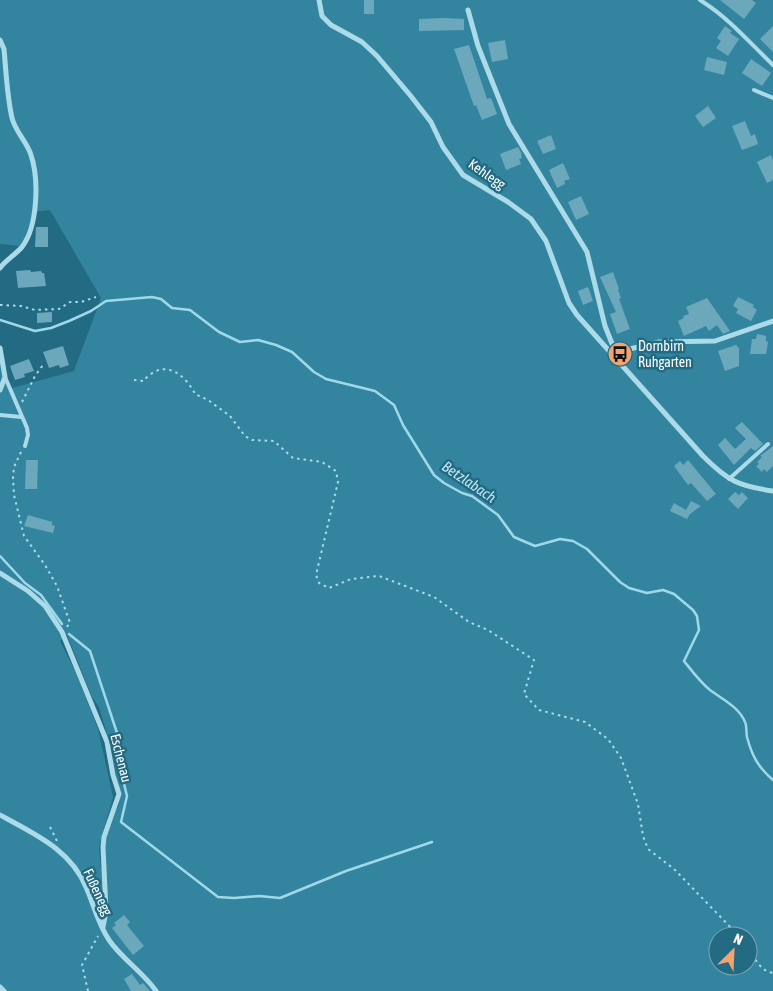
<svg xmlns="http://www.w3.org/2000/svg" width="773" height="991" font-family="'Asap Condensed',sans-serif">
<style>
.green{fill:#33859f;fill-rule:evenodd}
.lines{fill:none;stroke-linecap:round;stroke-linejoin:round}
.stream{stroke:#9fd9e9;stroke-width:2.5}
.building{fill:#6ca8bb}
.path{stroke:#abdae8;stroke-width:2;stroke-dasharray:2.5 4;stroke-linecap:butt}
.service{stroke:#abdae8;stroke-width:4}
.minor{stroke:#abdae8;stroke-width:5}
.labels{text-anchor:middle;stroke-width:5;stroke-linejoin:round;paint-order:stroke}
.street-label{font-size:14px;fill:#fff;stroke:#236b83}
.poi-label{font-size:14px;fill:#fff;stroke:#236b83;text-anchor:start}
.water-label{font-size:15px;font-style:italic;fill:#bee6f2;stroke:#236b83}
</style>
<rect width="100%" height="100%" fill="#236b83"/>
<path class="green" d="M0,0H773V991H0V351L9,389L74,371L101,298L50,210L33,212L25,239L20,246L0,244ZM67,635L92,697L99,707L109,740L120,792L119,804L111,822L105,840V861L101,869L99,847L113,797L98,729L75,671L60,641ZM718,936H748V966H718Z"/>
<g class="lines">
<path class="stream" d="M0,320L35,331L51,328L69,321L91,311L106,301L152,297L161,299L172,308L190,310L219,332L240,342L258,340L276,345L292,352L314,372L326,379L375,391L394,405L403,425L434,475L444,483L462,493L472,496L498,515L514,537L535,546L560,539L573,541L587,549L620,582L629,588L647,593L663,590L674,594L693,610L697,616L699,630L684,661C692,671 700,682 710,690C722,699 739,707 745,722C747,726 746,732 747,737C752,756 758,767 773,780
M0,556L25,583L41,595L62,624
M69,634L90,651L118,736L117,755L127,796L121,822L218,897L234,898L259,896L280,898L346,871L432,842"/>
</g>
<path class="building" d="M364,0H374V14H364Z
M720,0H752L756,3L744,19Z
M444,18L464,19V30L419,31V19Z
M725,26L732,31L730,33L739,39L728,56L716,48L721,41L717,38Z
M773,26V52L760,39Z
M505,40L508,59L492,62L488,43Z
M469,45L487,99L491,98L497,114L482,120L476,105L474,106L454,49Z
M707,57L727,62L724,75L704,70Z
M751,59L771,73L762,86L742,73Z
M708,106L716,118L703,127L695,116Z
M745,121L751,136L755,134L758,144L742,150L732,126Z
M551,135L556,149L543,154L537,141Z
M518,147L522,154H521L522,158L519,159L521,164L506,170L500,154Z
M771,155L773,160V180L767,183L757,162Z
M563,163L570,179L564,181L565,184L557,188L549,170Z
M581,196L589,214L576,220L568,202Z
M36,227H48V247H35Z
M30,270L31,272L41,271L42,273H44L46,286L18,288L16,271Z
M613,272L619,289L618,290L621,298L619,299L630,329L617,334L610,314L616,312L600,277Z
M588,287L593,301L583,305L578,291Z
M738,297L754,305L753,307L757,310L751,321L736,313L738,309L733,306Z
M707,298L730,331L723,334L717,325L709,331L706,326L684,336L678,321L684,318L683,316L689,314L686,307Z
M52,312V322L37,323V313Z
M757,334L766,336V341L768,342L766,354H750L752,339H756Z
M736,345L739,348V366L725,371L718,351Z
M63,346L69,365L60,368L59,365L49,368L43,352Z
M29,359L34,371L24,374L25,377L15,380L10,366Z
M742,422L763,444L755,451L751,448L734,465L718,445L725,438L735,449L746,439L735,428Z
M773,446V466L767,472L764,469L762,472L756,466L759,464L757,462L762,457L760,456Z
M26,460H38L37,489H25Z
M688,460L716,494L707,501L691,483L688,485L674,466L680,461L683,465Z
M735,492L739,495L742,492L748,498L738,509L728,499Z
M691,501L701,506L690,514L687,519L670,511L674,503L686,510Z
M28,515L52,522V525L55,526L53,533L24,526Z
M124,915L130,922L127,925L144,946L133,955L112,928L116,925L114,923Z
M132,974L140,985L143,983L150,991H131L124,979Z"/>
<g class="lines">
<path class="path" d="M0,305L21,306L35,310L59,309L70,302H81L96,297
M134,380L143,381C146,378 151,373 156,371C173,364 188,380 195,394L208,400L230,416L245,436L252,440L274,441L293,458L322,462L336,471L338,482L316,575L319,583L329,588L351,579L379,576L434,597L469,622L488,630L534,660L524,694L539,710L585,722L608,739L621,758L638,804L643,836L648,849L674,869L739,936
M22,402L35,376L43,365
M21,452L14,467L13,478L14,495L24,536L45,565L57,586L70,623L66,628
M50,827L57,841
M748,949C755,958 760,971 773,973
M88,991L82,965L98,936"/>
<path class="service" d="M700,0C729,18 749,42 773,65
M754,90L773,98
M5,377L27,428L28,435L25,446
M0,415L21,417
M729,479L768,444"/>
<path class="minor" d="M319,0L322,16L331,25L362,42L377,56L410,95L431,122L443,147L463,175L508,202L531,219L546,241L569,303L577,315L703,456C728,481 738,486 773,491
M468,10L478,46L509,124L587,252L605,326L615,351
M0,40L4,49C6,71 7,96 12,118C15,131 27,142 31,155C39,179 38,226 22,247C15,255 6,260 0,268
M0,348L5,377L0,390
M613,353L659,342L715,341L773,321
M0,573L28,591L45,606L62,632L107,742L113,775L119,794L104,837L103,847L106,911L103,927
M0,815C34,834 70,849 86,887C94,905 98,924 109,940C122,959 143,972 156,991
M0,987L4,991"/>
</g>
<defs>
<symbol id="bus-disc" viewBox="-11 -11 22 22"><circle r="9.5" fill="#f3a36e" stroke="#236b83"/><path d="M-5-6H5V4H4V6H2V4H-2V6H-4V4H-5ZM-3.5-4V0h7V-4ZM-3.5 1.2v1.5H-2V1.2ZM2 1.2v1.5H3.5V1.2Z" fill="#111"/></symbol>
</defs>
<g fill-rule="evenodd">
<use href="#bus-disc" x="606" y="340" width="28" height="28"/>
</g>
<g class="labels">
<g class="street-label">
<text transform="translate(487 174) rotate(35)" y="5">Kehlegg</text>
<text transform="translate(121 758) rotate(76)" y="5">Eschenau</text>
<text transform="translate(98 892) rotate(65)" y="5">Fußenegg</text>
</g>
<g class="poi-label">
<text x="638" y="351">Dornbirn<tspan x="638" dy="16">Ruhgarten</tspan></text>
</g>
<g class="water-label">
<text transform="translate(469 482) rotate(34)" y="5">Betzlabach</text>
</g>
</g>
<g transform="translate(733 951) rotate(24)"><circle r="24" fill="#236b83" stroke="#7ba6b5"/>
<path d="M0-4L9 19L0 12L-9 19Z" fill="#f3a36e"/>
<text y="-8" font-size="14" font-weight="bold" text-anchor="middle" fill="#ffffff">N</text>
</g>
</svg>
